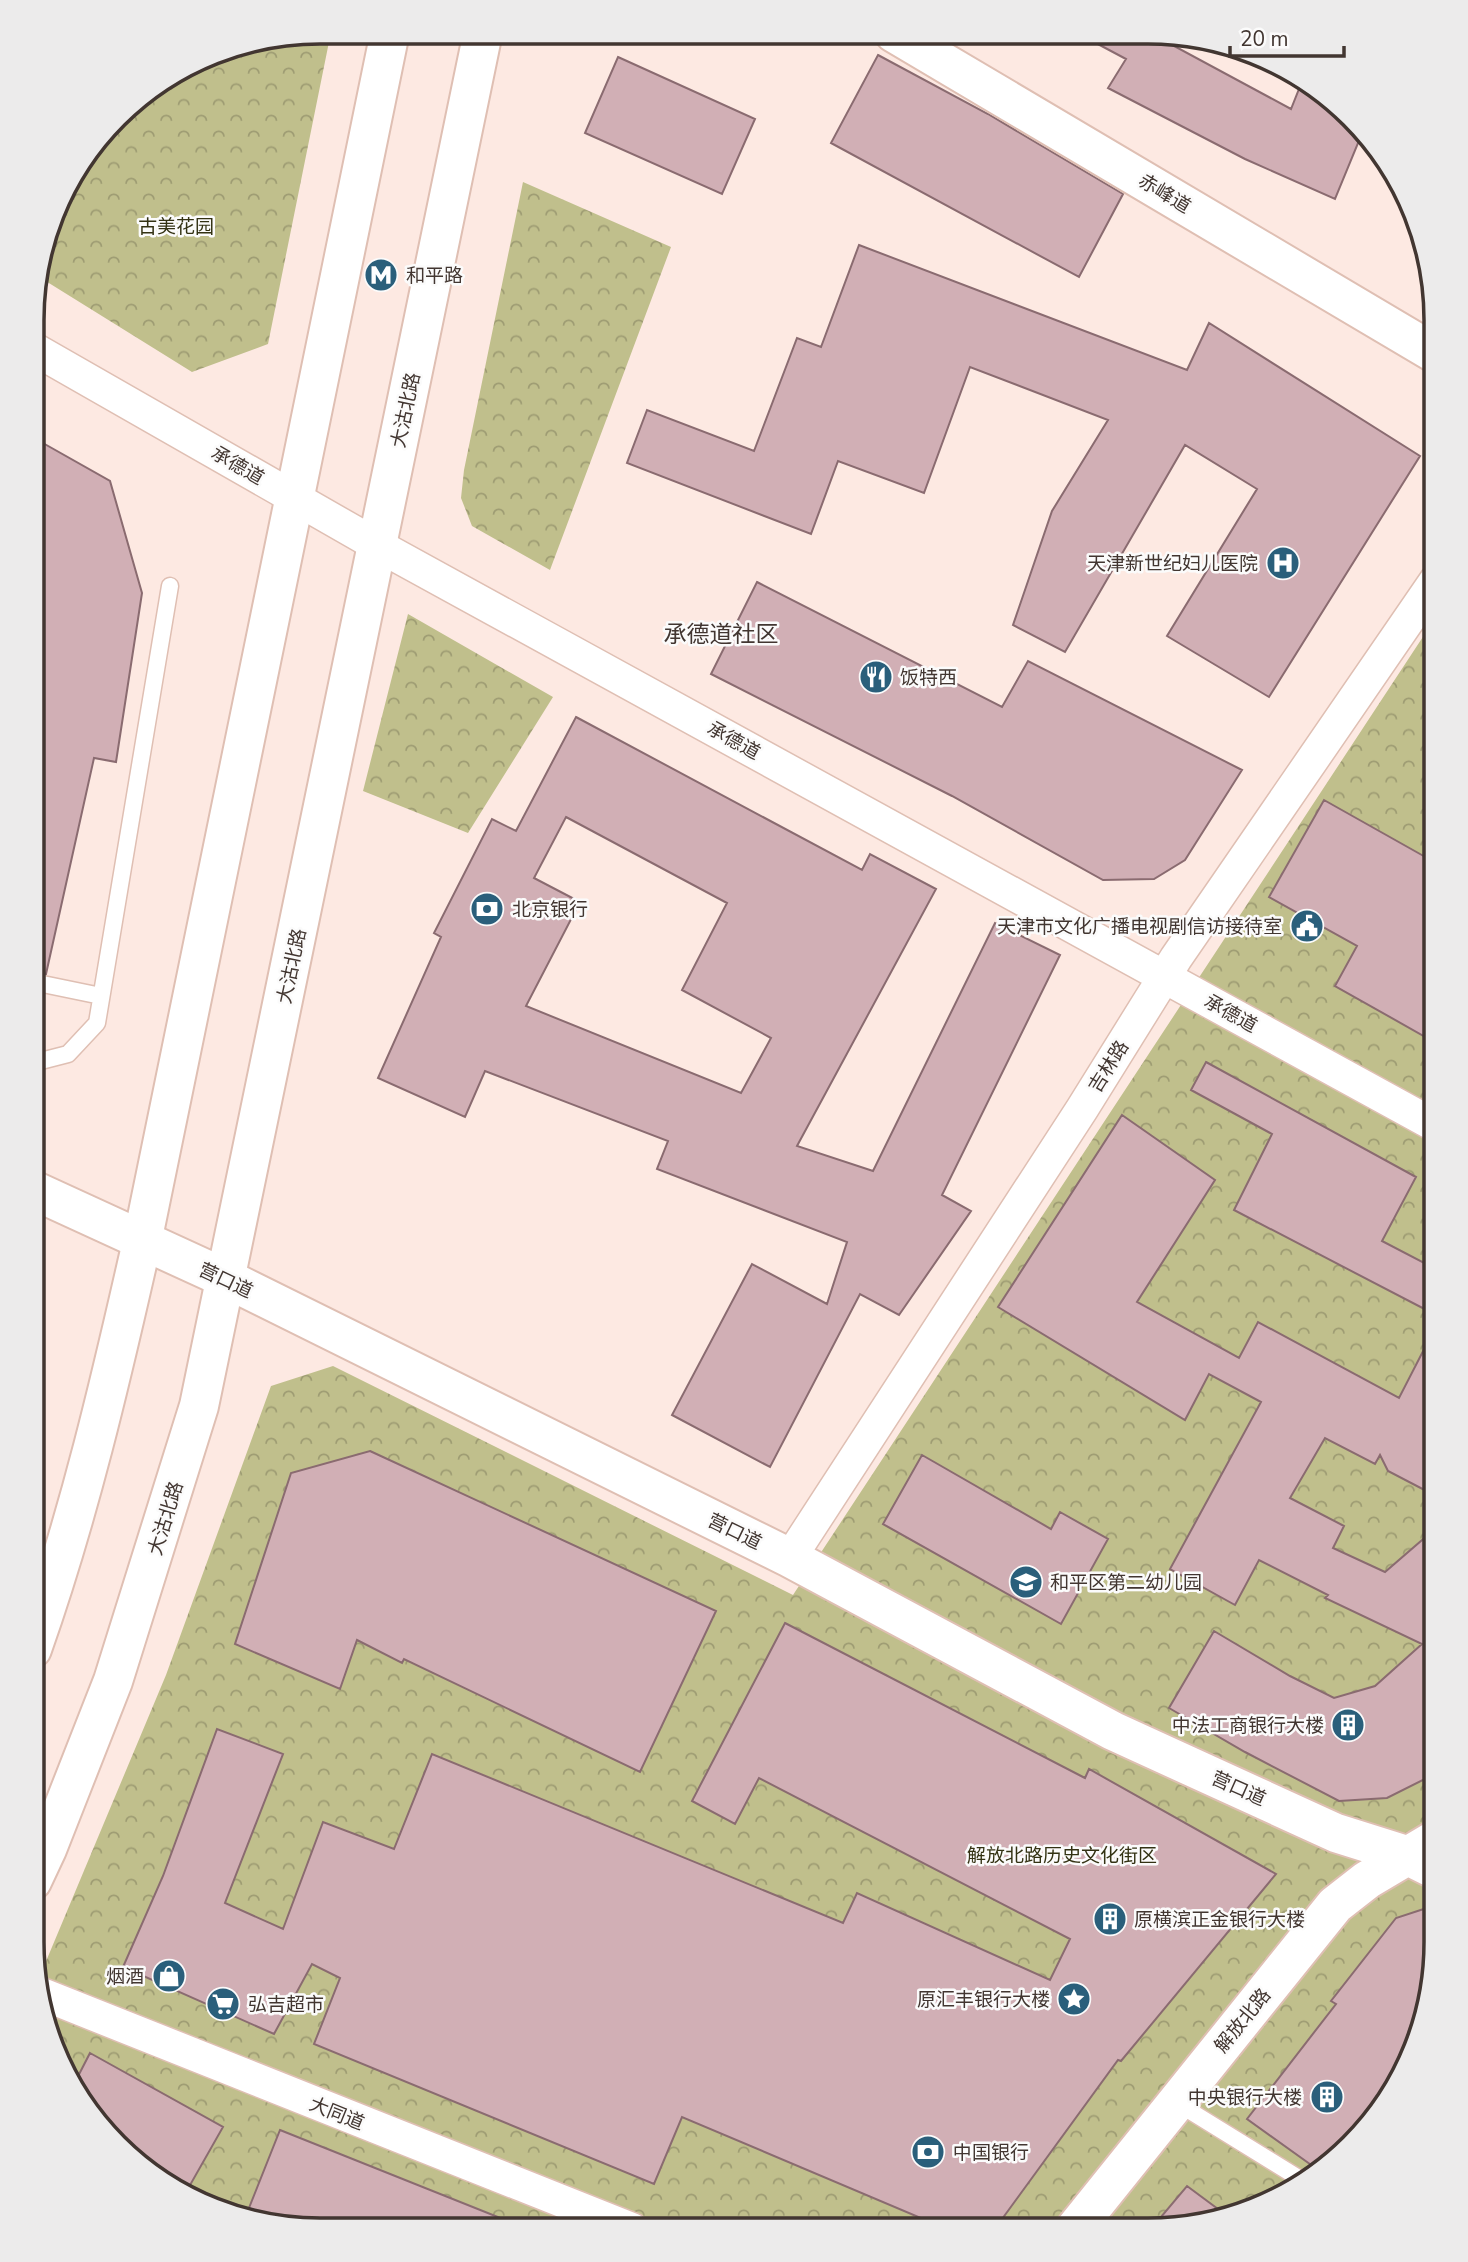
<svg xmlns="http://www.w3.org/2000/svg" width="1468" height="2262" font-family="'Nunito Sans','Noto Sans SC',sans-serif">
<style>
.park{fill:url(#park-crowns)}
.building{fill:#d1afb5;stroke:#8a6b70;stroke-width:2;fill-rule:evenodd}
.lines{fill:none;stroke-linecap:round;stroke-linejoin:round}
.service-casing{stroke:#dfbfb3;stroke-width:19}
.minor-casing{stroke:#dfbfb3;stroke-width:35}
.tertiary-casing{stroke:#dfbfb3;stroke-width:42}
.secondary-casing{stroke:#dfbfb3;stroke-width:42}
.service{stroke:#fff;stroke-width:16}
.minor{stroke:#fff;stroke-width:32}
.tertiary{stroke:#fff;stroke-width:38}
.secondary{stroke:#fff;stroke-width:38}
.labels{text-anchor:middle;stroke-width:5;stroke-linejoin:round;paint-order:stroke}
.street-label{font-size:19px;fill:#423631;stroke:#fbfbfb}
.park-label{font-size:19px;fill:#333213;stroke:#fbfbfb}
.poi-label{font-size:19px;fill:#423631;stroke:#fbfbfb;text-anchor:start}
.quarter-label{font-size:23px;fill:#423631;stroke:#fbfbfb}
.rim{fill:none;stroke:#423631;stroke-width:3.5}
</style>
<defs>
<pattern id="park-crowns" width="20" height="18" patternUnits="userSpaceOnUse" patternTransform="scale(1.75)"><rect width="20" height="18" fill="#c0bf8c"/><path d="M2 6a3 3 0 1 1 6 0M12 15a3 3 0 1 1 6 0" fill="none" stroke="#9e9c73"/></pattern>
</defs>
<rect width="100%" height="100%" fill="#fde9e2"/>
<path class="park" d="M320,32H331L268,344L192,372L36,275L70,176L130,103L227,47Z
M523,182L671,247L550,570L472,526L461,498L464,470Z
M408,614L553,697L468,833L363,791Z
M1436,617V1961L1415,2052L1377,2117L1324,2171L1259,2208L1149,2230L283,2228L210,2209L145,2171L91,2118L54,2053L39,1978L166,1675L271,1386L333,1366L793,1595Z"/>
<path class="building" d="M1079,34H1152L1291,109L1303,79L1323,91L1363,131L1335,199L1245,159L1108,88L1126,59Z
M878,55L988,114L1123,194L1079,277L831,143Z
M618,57L755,119L722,194L585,133Z
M859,245L1187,370L1209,323L1420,456L1269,697L1167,636L1257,489L1185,445L1065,652L1013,625L1052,511L1108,420L970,367L924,493L838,461L811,534L627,463L647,410L754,451L797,338L821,347Z
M34,438L110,481L142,593L116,762L94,758L46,974L33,972Z
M757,582L1002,707L1028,661L1242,770L1185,860L1154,879L1103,880L952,796L711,674Z
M576,717L862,870L870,854L936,889L797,1146L873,1171L995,923L1060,955L942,1195L971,1211L899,1315L860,1294L770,1467L672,1415L752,1264L827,1304L847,1242L657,1169L668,1141L485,1071L465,1117L378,1078L441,937L434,933L492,819L516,831ZM566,817L727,903L682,990L771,1038L741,1093L526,1006L580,902L534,878Z
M1324,800L1436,863V1043L1335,986L1357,946L1269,897Z
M1206,1062L1416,1177L1382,1241L1436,1269V1315L1234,1210L1272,1134L1191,1090Z
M1122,1115L1215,1180L1137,1302L1239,1358L1258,1322L1399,1398L1436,1326V1496L1388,1471L1380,1455L1375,1464L1325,1438L1290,1498L1344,1526L1333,1548L1385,1572L1436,1528V1767L1425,1779L1387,1798L1339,1801L1245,1752L1169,1708L1214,1631L1290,1676L1334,1698L1375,1686L1422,1644L1325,1598L1328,1595L1259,1560L1235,1605L1170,1569L1261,1402L1209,1374L1185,1420L998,1307Z
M370,1451L716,1611L640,1772L404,1659L402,1663L357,1640L340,1689L235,1644L291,1473Z
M922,1455L1051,1529L1060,1512L1108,1539L1061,1624L883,1524Z
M785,1623L1085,1778L1089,1769L1276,1874L1121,2061L1118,2060L994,2230H949L682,2117L654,2184L314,2044L340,1978L312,1964L274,2034L123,1967L163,1876L217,1729L283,1754L225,1903L283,1929L323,1822L394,1849L432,1754L843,1923L857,1893L1050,1980L1070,1939L759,1778L735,1824L692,1801Z
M1436,1905V1961L1415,2052L1377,2117L1321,2172L1247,2119L1336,2004L1331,2001L1396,1918Z
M90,2053L223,2127L185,2194L145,2171L91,2118L73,2086Z
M280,2130L523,2227V2229L283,2228L245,2218Z
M1187,2186L1226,2215L1150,2230Z"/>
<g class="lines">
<defs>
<path id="service" d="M33,982L101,996
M33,1063L68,1054L97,1023L170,586
M1177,2103L1305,2182"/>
<path id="minor" d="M34,349L377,545L1436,1126
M790,1558L1082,1109L1176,958L1436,580
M42,1994L632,2229"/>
<path id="tertiary" d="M33,1190L227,1279L790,1558L1113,1731L1336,1833L1406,1855L1436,1870
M1074,2230L1335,1905L1367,1880L1436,1839"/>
<path id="secondary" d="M894,33L1436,354
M32,1649C79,1516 111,1379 142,1242L390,32
M32,1881L47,1849L113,1681L199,1406L483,32"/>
</defs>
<use href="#service" class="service-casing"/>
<use href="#minor" class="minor-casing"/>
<use href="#tertiary" class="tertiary-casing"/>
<use href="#secondary" class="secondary-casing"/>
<use href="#service" class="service"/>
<use href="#minor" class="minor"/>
<use href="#tertiary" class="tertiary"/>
<use href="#secondary" class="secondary"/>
</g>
<defs>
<symbol id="metro-disc" viewBox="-11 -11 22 22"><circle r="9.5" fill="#2a5f7b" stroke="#fbfbfb"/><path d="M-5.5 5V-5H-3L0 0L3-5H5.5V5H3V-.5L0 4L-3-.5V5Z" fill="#fff"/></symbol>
<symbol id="hospital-disc" viewBox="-11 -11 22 22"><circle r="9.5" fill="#2a5f7b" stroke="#fbfbfb"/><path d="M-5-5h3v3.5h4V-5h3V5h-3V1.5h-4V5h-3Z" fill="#fff"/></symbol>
<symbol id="restaurant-disc" viewBox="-11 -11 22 22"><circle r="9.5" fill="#2a5f7b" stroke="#fbfbfb"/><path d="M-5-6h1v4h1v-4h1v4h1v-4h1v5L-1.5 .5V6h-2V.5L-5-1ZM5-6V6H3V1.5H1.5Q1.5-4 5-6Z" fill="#fff"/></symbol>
<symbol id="bank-disc" viewBox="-11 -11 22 22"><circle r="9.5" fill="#2a5f7b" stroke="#fbfbfb"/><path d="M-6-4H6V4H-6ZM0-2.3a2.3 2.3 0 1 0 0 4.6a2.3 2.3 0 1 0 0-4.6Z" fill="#fff"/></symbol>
<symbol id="civic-disc" viewBox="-11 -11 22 22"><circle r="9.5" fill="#2a5f7b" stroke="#fbfbfb"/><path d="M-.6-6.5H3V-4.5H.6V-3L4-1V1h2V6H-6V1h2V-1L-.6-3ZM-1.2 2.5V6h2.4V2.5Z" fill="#fff"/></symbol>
<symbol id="school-disc" viewBox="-11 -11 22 22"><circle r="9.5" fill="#2a5f7b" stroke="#fbfbfb"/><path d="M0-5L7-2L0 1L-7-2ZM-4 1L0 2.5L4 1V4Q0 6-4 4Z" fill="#fff"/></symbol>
<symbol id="building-disc" viewBox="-11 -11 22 22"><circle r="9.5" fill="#2a5f7b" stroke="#fbfbfb"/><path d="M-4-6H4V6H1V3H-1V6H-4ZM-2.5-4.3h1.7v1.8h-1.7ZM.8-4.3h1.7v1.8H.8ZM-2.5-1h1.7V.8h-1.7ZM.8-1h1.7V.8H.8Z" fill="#fff"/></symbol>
<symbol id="shop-disc" viewBox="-11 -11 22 22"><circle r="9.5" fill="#2a5f7b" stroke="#fbfbfb"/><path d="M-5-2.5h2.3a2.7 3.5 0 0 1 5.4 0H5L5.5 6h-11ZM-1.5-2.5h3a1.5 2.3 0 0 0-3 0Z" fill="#fff"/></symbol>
<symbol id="sight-disc" viewBox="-11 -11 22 22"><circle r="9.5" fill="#2a5f7b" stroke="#fbfbfb"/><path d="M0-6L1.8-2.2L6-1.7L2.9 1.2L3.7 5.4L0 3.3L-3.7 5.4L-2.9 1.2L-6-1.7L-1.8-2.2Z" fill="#fff"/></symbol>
<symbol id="supermarket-disc" viewBox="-11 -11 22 22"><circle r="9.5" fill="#2a5f7b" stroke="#fbfbfb"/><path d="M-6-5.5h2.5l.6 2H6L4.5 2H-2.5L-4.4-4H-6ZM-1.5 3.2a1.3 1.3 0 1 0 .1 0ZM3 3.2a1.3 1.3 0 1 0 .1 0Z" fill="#fff"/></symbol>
</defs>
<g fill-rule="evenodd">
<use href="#metro-disc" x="362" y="256" width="38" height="38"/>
<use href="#hospital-disc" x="1264" y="544" width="38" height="38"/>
<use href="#restaurant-disc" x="857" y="658" width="38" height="38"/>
<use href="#bank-disc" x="468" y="890" width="38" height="38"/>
<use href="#civic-disc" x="1288" y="907" width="38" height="38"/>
<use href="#school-disc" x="1007" y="1563" width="38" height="38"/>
<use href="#building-disc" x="1329" y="1706" width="38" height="38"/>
<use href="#building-disc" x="1091" y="1900" width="38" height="38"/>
<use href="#shop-disc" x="150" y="1957" width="38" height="38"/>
<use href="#sight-disc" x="1055" y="1980" width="38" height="38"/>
<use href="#supermarket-disc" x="204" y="1985" width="38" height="38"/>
<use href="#building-disc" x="1308" y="2078" width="38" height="38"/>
<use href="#bank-disc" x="909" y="2133" width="38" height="38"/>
</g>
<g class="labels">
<g class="street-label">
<text transform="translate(1165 193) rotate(31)" y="7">赤峰道</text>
<text transform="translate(405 410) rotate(-78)" y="7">大沽北路</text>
<text transform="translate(238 465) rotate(30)" y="7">承德道</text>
<text transform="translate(734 740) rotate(29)" y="7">承德道</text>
<text transform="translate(291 966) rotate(-78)" y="7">大沽北路</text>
<text transform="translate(1231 1013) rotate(29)" y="7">承德道</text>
<text transform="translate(1108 1066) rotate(-58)" y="7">吉林路</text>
<text transform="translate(226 1280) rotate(25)" y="7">营口道</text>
<text transform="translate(165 1518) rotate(-73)" y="7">大沽北路</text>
<text transform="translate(735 1531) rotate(26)" y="7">营口道</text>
<text transform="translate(1239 1788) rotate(24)" y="7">营口道</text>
<text transform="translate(1242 2020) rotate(-51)" y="7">解放北路</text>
<text transform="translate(337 2113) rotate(22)" y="7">大同道</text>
</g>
<g class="park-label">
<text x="176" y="233">古美花园</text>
<text x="1062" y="1862">解放北路历史文化街区</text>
</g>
<g class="poi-label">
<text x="406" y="282">和平路</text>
<text x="1258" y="570" text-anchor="end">天津新世纪妇儿医院</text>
<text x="900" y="684">饭特西</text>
<text x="512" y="916">北京银行</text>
<text x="1282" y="933" text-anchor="end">天津市文化广播电视剧信访接待室</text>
<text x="1050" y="1589">和平区第二幼儿园</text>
<text x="1324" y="1732" text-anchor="end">中法工商银行大楼</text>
<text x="1134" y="1926">原横滨正金银行大楼</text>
<text x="144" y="1983" text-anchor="end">烟酒</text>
<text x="1050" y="2006" text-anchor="end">原汇丰银行大楼</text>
<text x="248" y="2011">弘吉超市</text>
<text x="1302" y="2104" text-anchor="end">中央银行大楼</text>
<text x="953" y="2159">中国银行</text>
</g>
<g class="quarter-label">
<text x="721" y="642">承德道社区</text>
</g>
</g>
<path d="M0 0H1468V2262H0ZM320 44H1148A276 276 0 0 1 1424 320V1942A276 276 0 0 1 1148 2218H320A276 276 0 0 1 44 1942V320A276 276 0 0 1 320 44Z" fill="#ecebeb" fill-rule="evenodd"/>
<path class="rim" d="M320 44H1148A276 276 0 0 1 1424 320V1942A276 276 0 0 1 1148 2218H320A276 276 0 0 1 44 1942V320A276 276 0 0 1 320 44Z"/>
<path d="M1230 46v10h114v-10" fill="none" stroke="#423631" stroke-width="3.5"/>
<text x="1240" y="46" font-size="21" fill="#423631" stroke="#fbfbfb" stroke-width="5" paint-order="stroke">20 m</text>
</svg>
